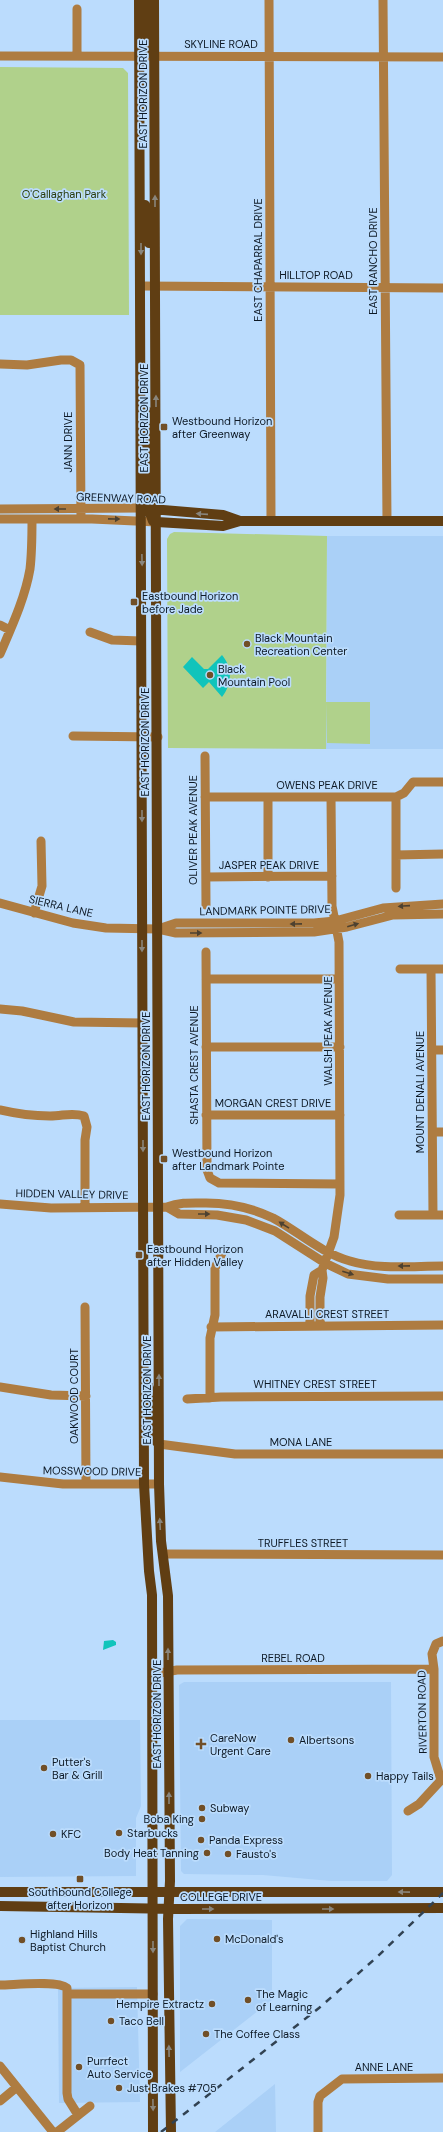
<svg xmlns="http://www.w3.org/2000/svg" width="443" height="2132" font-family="'DM Sans',sans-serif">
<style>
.built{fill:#aad0f7}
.green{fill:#b0d18b}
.water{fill:#11c4bb}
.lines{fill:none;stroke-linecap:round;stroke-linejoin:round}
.minor{stroke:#ae7c41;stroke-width:9}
.major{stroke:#603e13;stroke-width:10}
.rail{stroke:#314252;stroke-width:2.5;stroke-dasharray:7 7;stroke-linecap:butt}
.oneway{fill:#89857c}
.oneway2{fill:#4d4130}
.poi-dot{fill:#714f27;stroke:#bbdcfd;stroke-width:1.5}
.labels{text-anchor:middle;stroke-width:3.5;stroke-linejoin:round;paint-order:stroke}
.street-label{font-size:11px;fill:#0d1925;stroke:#bbdcfd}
.park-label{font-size:11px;fill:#293c0c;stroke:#bbdcfd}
.poi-label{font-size:11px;fill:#0d1925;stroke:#bbdcfd;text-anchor:start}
</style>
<rect width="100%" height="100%" fill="#bbdcfd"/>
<path class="built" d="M327,536H443V749H326Z
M184,1682H391L392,1875L387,1881H331L263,1875L184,1874L181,1871L179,1685Z
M0,1720H140L141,1806L136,1818V1876L0,1877Z
M187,1919L272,1920V2000L180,2072V1926Z
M137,1987L140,2102L59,2103L58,1988Z
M275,2084L276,2132H215Z"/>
<path class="green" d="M0,67L123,68L128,73L129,315H0Z
M174,532L327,536L326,702H370V744L327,743V703L326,749L168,748L167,539L170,534Z"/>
<path class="water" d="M222,655C233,668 232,684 222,697L209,682L203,688L183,667L192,657L204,669H208Z
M113,1640L116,1642V1645L103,1650L104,1641Z"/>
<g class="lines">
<path class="minor" d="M269,0L271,521
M383,0L387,521
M0,56L443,57
M77,56V9
M141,286L443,288
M0,364L27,365L61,360H71L80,365L81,519
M0,509L141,508
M0,519H92L157,522
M0,625L10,630
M90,632L112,640L141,641
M0,654C12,626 25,598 30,569C32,552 32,535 32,519
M73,736L158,737
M205,756L206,905
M205,797H396L404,793L413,782H443
M268,797V877
M396,797V888
M396,855L443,854
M206,877L332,876
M0,903L73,923L106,928L158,929L176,933L314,932L347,927L393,915L443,914
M34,913L42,886L41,841
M158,929L176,923H314L335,921L383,908L443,904
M206,952L207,1170L210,1178L219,1183L340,1184
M400,969H443
M431,969L433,1215
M206,979H339
M0,1009L22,1011L74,1022L142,1023
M206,1047H340
M432,1050H443
M0,1110C17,1114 33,1116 50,1116C63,1116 72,1112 84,1116L87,1127L85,1140V1207
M206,1115H340
M433,1132H443
M0,1204L51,1208L167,1207C180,1202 192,1203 206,1203C229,1203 252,1208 273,1218C299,1232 321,1253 350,1261C379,1270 412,1266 443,1266
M167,1207L179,1214L217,1215L246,1220L275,1231L325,1263L348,1274L388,1279H443
M399,1215H443
M85,1307L86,1484
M310,1326V1296L314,1275L322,1270
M320,1326V1297L323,1278L322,1270L334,1237L340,1195L339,942L332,906L331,797
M211,1327L443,1325
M0,1387L51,1395L86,1396
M210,1398V1338L215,1315V1268L222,1253
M187,1399L221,1397L443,1396
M159,1444L235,1454H443
M0,1477L63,1484H159
M163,1554L443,1555
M154,1674L177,1670L434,1669
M441,1780L434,1757V1669L432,1654L436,1644L443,1641
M408,1811L419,1804L443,1778
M0,1985C14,1985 57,1980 67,1988V2093L68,2099L78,2115
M67,1994H153
M0,2066L53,2132
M0,2101L17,2087
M57,2132L90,2106
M318,2132V2102L320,2096L342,2079L443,2078"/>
<path class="major" d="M139,0L144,1484L149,1571L152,1595L153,2132
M147,0V45L148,50L154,56
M154,0L159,1484L161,1541L168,1596L170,1881L168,1919L171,2132
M145,205L149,243
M148,412L150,513L153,521
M151,509L223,515L240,521
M157,522L223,526L240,521H443
M146,1382C157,1399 144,1432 159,1444
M0,1892H443
M0,1906L180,1909L443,1908"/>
<path class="rail" d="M161,2132L319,2008L377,1957L443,1893"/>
</g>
<defs><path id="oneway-solid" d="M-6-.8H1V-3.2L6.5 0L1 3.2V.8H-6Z"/></defs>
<g class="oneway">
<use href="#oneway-solid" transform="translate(155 201) rotate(-90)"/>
<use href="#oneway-solid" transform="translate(141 249) rotate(90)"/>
<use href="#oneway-solid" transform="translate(156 401) rotate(-90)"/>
<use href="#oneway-solid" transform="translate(202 514) rotate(-176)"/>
<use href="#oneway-solid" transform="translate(142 560) rotate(89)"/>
<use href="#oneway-solid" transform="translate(142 816) rotate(90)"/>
<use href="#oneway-solid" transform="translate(142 946) rotate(90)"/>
<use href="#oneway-solid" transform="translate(143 1146) rotate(90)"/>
<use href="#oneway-solid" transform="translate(159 1380) rotate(-90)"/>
<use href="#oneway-solid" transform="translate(160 1524) rotate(-93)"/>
<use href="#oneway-solid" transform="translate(168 1654) rotate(-90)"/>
<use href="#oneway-solid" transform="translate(169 1798) rotate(-90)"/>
<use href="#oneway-solid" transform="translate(404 1892) rotate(-179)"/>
<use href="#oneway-solid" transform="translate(208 1909)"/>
<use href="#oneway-solid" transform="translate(328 1909)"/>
<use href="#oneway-solid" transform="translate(153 1947) rotate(90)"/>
<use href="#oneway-solid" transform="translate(169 2051) rotate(-91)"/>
<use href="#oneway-solid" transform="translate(153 2105) rotate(89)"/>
</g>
<g class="oneway2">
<use href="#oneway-solid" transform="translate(60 509) rotate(180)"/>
<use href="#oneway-solid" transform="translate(114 519) rotate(1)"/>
<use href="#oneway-solid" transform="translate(404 906) rotate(176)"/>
<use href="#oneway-solid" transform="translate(296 924) rotate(179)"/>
<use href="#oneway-solid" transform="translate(353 925) rotate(-16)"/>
<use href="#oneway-solid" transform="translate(196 933)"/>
<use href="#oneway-solid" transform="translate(204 1214)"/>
<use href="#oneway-solid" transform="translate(284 1225) rotate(-148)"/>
<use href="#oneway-solid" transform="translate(404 1266) rotate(179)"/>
<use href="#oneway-solid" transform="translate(348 1273) rotate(18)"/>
</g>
<g class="poi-dot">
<rect x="160" y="423" width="8" height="8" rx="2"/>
<rect x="130" y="598" width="8" height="8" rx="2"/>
<circle cx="247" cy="644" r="4"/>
<circle cx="210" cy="675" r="4"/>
<rect x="160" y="1155" width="8" height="8" rx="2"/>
<rect x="135" y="1251" width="8" height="8" rx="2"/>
<circle cx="291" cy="1740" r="4"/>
<path d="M199 1738h4v4h4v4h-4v4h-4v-4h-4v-4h4z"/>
<circle cx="44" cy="1768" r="4"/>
<circle cx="368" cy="1776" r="4"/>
<circle cx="202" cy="1808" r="4"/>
<circle cx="202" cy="1819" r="4"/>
<circle cx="119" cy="1833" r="4"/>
<circle cx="53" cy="1834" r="4"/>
<circle cx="201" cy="1840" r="4"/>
<circle cx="207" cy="1853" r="4"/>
<circle cx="228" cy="1854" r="4"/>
<rect x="76" y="1875" width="8" height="8" rx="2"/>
<circle cx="217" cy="1939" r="4"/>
<circle cx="22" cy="1940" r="4"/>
<circle cx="248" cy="2000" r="4"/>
<circle cx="212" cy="2004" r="4"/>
<circle cx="111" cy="2021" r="4"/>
<circle cx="206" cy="2034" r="4"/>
<circle cx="79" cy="2067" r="4"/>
<circle cx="119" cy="2088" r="4"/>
</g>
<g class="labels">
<g class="street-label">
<text x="221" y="48">SKYLINE ROAD</text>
<text transform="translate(143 94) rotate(-90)" y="4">EAST HORIZON DRIVE</text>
<text transform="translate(258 260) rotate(-90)" y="4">EAST CHAPARRAL DRIVE</text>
<text transform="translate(373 261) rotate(-90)" y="4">EAST RANCHO DRIVE</text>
<text x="316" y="279">HILLTOP ROAD</text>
<text transform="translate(144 418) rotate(-90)" y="4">EAST HORIZON DRIVE</text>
<text transform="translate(68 442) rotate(-90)" y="4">JANN DRIVE</text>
<text transform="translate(121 498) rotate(2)" y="4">GREENWAY ROAD</text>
<text transform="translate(145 742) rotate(-90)" y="4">EAST HORIZON DRIVE</text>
<text x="327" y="789">OWENS PEAK DRIVE</text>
<text transform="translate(193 830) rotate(-90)" y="4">OLIVER PEAK AVENUE</text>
<text x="269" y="869">JASPER PEAK DRIVE</text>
<text transform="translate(61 906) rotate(13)" y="4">SIERRA LANE</text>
<text transform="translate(265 910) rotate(-1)" y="4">LANDMARK POINTE DRIVE</text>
<text transform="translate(328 1031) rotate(-90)" y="4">WALSH PEAK AVENUE</text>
<text transform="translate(194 1065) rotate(-90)" y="4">SHASTA CREST AVENUE</text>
<text transform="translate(146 1066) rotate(-90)" y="4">EAST HORIZON DRIVE</text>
<text transform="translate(420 1092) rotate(-90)" y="4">MOUNT DENALI AVENUE</text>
<text x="273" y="1107">MORGAN CREST DRIVE</text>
<text transform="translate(72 1194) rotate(1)" y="4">HIDDEN VALLEY DRIVE</text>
<text x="327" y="1318">ARAVALLI CREST STREET</text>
<text x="315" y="1388">WHITNEY CREST STREET</text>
<text transform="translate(147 1390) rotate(-90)" y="4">EAST HORIZON DRIVE</text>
<text transform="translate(74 1396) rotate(-90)" y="4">OAKWOOD COURT</text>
<text x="301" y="1446">MONA LANE</text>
<text transform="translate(92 1471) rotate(1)" y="4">MOSSWOOD DRIVE</text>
<text x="303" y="1547">TRUFFLES STREET</text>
<text x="293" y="1662">REBEL ROAD</text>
<text transform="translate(422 1712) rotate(-91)" y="4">RIVERTON ROAD</text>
<text transform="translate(157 1714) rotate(-90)" y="4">EAST HORIZON DRIVE</text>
<text x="221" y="1901">COLLEGE DRIVE</text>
<text x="384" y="2071">ANNE LANE</text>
</g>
<g class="park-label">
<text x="64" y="198">O'Callaghan Park</text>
</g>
<g class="poi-label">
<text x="172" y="425">Westbound Horizon<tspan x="172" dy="13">after Greenway</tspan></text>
<text x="142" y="600">Eastbound Horizon<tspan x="142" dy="13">before Jade</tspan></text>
<text x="255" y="642">Black Mountain<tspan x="255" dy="13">Recreation Center</tspan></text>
<text x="218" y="673">Black<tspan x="218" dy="13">Mountain Pool</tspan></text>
<text x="172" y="1157">Westbound Horizon<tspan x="172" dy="13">after Landmark Pointe</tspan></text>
<text x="147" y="1253">Eastbound Horizon<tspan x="147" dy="13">after Hidden Valley</tspan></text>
<text x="210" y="1742">CareNow<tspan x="210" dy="13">Urgent Care</tspan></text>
<text x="299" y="1744">Albertsons</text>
<text x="52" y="1766">Putter's<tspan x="52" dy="13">Bar &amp; Grill</tspan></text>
<text x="376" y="1780">Happy Tails</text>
<text x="210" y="1812">Subway</text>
<text x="194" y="1823" text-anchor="end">Boba King</text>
<text x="127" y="1837">Starbucks</text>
<text x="61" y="1838">KFC</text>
<text x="209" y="1844">Panda Express</text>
<text x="199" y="1857" text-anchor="end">Body Heat Tanning</text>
<text x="236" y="1858">Fausto's</text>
<text x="80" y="1896" text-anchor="middle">Southbound College<tspan x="80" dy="13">after Horizon</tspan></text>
<text x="30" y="1938">Highland Hills<tspan x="30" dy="13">Baptist Church</tspan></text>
<text x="225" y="1943">McDonald's</text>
<text x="256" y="1998">The Magic<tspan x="256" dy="13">of Learning</tspan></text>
<text x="204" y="2008" text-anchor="end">Hempire Extractz</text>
<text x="119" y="2025">Taco Bell</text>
<text x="214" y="2038">The Coffee Class</text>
<text x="87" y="2065">Purrfect<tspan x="87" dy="13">Auto Service</tspan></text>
<text x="127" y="2092">Just Brakes #705</text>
</g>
</g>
</svg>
